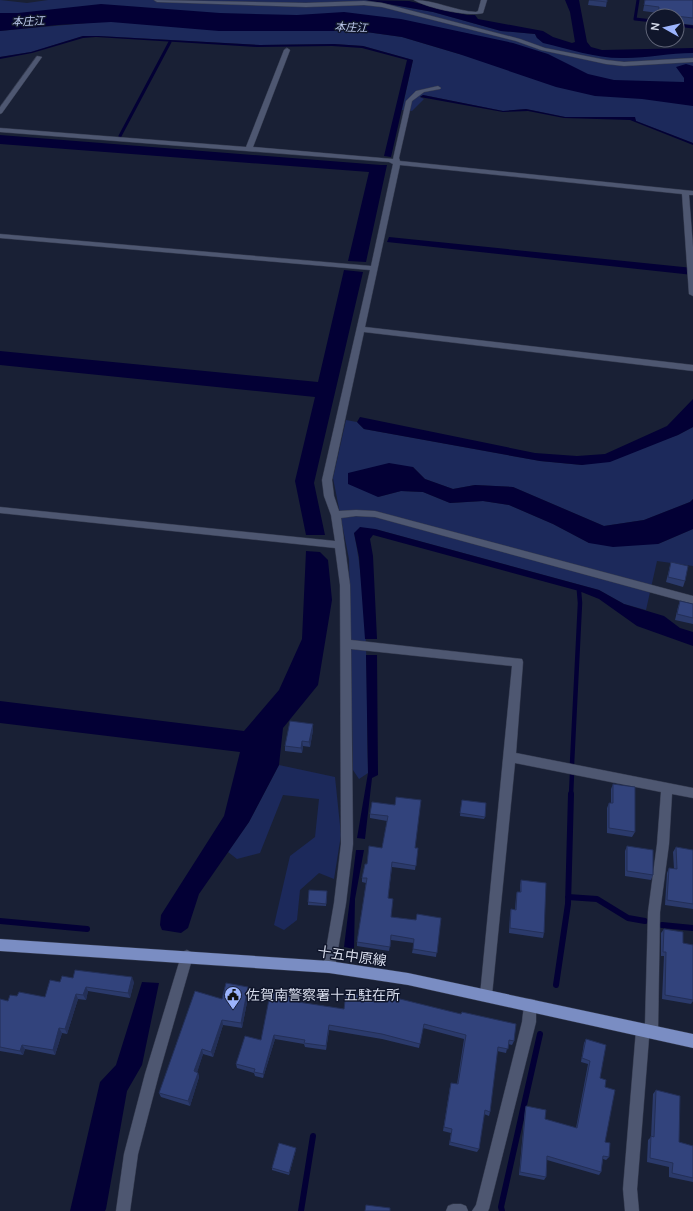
<svg xmlns="http://www.w3.org/2000/svg" width="693" height="1211" font-family="Manrope,'Noto Sans JP',sans-serif">
<style>
.green{fill:#1c295b}
.water{fill:#030035}
.lines{fill:none;stroke-linecap:round;stroke-linejoin:round}
.stream-far2{stroke:#030035;stroke-width:3}
.stream-far1{stroke:#030035;stroke-width:4.5}
.stream{stroke:#030035;stroke-width:6}
.minor-casing{stroke:#343a4e;stroke-width:1}
.major-casing{stroke:#343a4e;stroke-width:1}
.minor{fill:#4e5771;fill-rule:evenodd}
.major{fill:#7a8dc3;fill-rule:evenodd}
.wall{fill:#2b3a6b}
.shaded-wall{fill:#232f57}
.building{fill:#32437c;stroke:#232f57}
.labels{text-anchor:middle;stroke-width:3;stroke-linejoin:round;paint-order:stroke}
.far-water-label{font-size:11px;font-style:italic;fill:#c1cef2;stroke:#10162b}
.near-street-label{font-size:14px;fill:#d7dceb;stroke:#10162b}
.near-poi-label{font-size:14px;fill:#d7dceb;stroke:#10162b;text-anchor:start}
</style>
<rect width="100%" height="100%" fill="#192035"/>
<path class="green" d="M0,0L27,3L48,0H366L433,12L501,31L535,34L537,38L625,58L671,53H693V85L611,84L466,33L0,18Z
M130,19L316,31H359L402,37L459,54L693,100V143L636,121L634,117H565L526,109L503,111L423,95L420,97L424,99L412,111L402,110L413,60L363,46L334,44L260,45L98,36H83L31,52L0,57V31Z
M346,420L357,422L364,429L540,461L582,465L678,435L693,427V499L690,502L644,520L604,526L513,487L475,485L453,489L425,479L413,467L378,497L401,491L423,492L450,503L483,501L509,505L553,524L589,543L658,544L693,529V566L657,561L646,610L624,604L599,590L375,529L354,533C370,612 366,694 368,773L359,779L353,770L349,559L333,478Z
M279,765L335,777L341,835L334,879L319,873L300,890L297,920L284,930L274,925L290,856L315,837L319,799L283,795L260,853L237,859L228,852L249,822Z"/>
<path class="water" d="M366,0L409,1L467,15H475L478,19L543,31L553,37L572,43L575,42L570,12L565,0H579L587,42L591,47L602,50L693,48V53C670,53 648,58 625,58C598,59 569,49 543,43L537,38L535,34L501,31L433,12Z
M101,4L220,13L297,15L344,12L401,19L513,43L548,54L588,74L614,80L684,82V78L676,67L686,64L693,66V106L642,99L595,96L556,87L459,54L402,37L359,31H219L111,22L58,25L0,31V13H18Z
M83,36H98L260,45L334,44L363,46L413,60L391,157L384,156L407,60L362,48L332,46L257,47L96,37L83,38L32,53L0,59V57L31,52Z
M423,95L503,111L526,109L565,117H635L636,121L693,143V145L630,120L564,118L528,111L503,112L420,97Z
M0,135L381,165H387L366,262L348,261L369,172L0,144Z
M389,237L693,268V275L387,242Z
M344,270L363,272L314,483L325,535H306L295,481L315,397L0,365V351L318,382Z
M693,399V427L678,435L610,462L582,465L540,461L364,429L357,422L360,417L535,453L577,456L605,454L667,426Z
M389,463L413,467L425,479L453,489L475,485L513,487L604,526L644,520L690,502L693,499V529L658,544L613,547L589,543L553,524L509,505L483,501L450,503L423,492L401,491L378,497L348,484V473Z
M360,527L375,529L599,590L624,604L664,616L680,628L693,632V646L637,626L599,599L579,591L373,535L370,539L373,556L377,639H365L359,557L354,533Z
M306,551L320,552L328,560L332,600L318,685L283,728L279,765L249,822L199,894L188,928L181,933L162,930L160,925L161,915L224,816L240,752L0,723V701L244,731L279,690L302,639Z
M366,655H377L378,775L372,778L365,839L357,838L368,773Z
M356,850H364L355,899L354,949L344,947Z
M142,982L159,983L142,1065L127,1091L106,1209L105,1211H70L100,1082L116,1065Z"/>
<g class="lines">
<path class="stream-far2" d="M638,0L635,19L653,21
M677,25L693,27
M120,136L170,42"/>
<path class="stream-far1" d="M572,764L580,603L579,591
M571,795L572,774"/>
<path class="stream" d="M568,897L597,899L628,918L645,921
M0,921L87,929
M662,925L693,928
M556,985L568,904L571,794
M301,1211L313,1136
M502,1211L501,1207L540,1034"/>
<defs>
<path id="minor" d="M154,0L306,3L364,1L382,3L520,39L545,48L606,60L624,62L693,58V62L624,66L606,64L541,50L516,41L382,7L364,5L306,7L157,2Z
M414,0C435,0 455,11 476,12L478,11L481,0H487L483,13C469,17 427,8 414,0Z
M287,48L290,50L253,147L393,159L406,101L416,91L438,86L441,88L440,89L424,92L412,101L399,158L400,161L693,191V195H689L693,247V296L689,294L682,194L400,165L365,327L693,365V371L364,332L332,480L334,496L339,511L356,510L375,511L693,596V604L375,517L356,516L341,518L350,585L351,640L522,659L523,662L516,753L693,788V798L672,794L669,844L660,912L658,1032L656,1037L649,1038L637,1189L639,1211H625L623,1189L636,1030L638,1025L645,1024L648,912L657,844L661,792L515,763L492,995L491,1000L486,1001L481,1000L480,995L512,666L351,649L353,844L346,903L335,967L333,971L329,973L325,971L323,967L334,903L341,844L340,585L335,548L0,513V507L335,541L331,515L324,496L322,480L370,270L0,238V234L371,266L393,164L389,162L0,132V128L246,147L284,50Z
M37,56L42,57L2,113L0,114V107Z
M187,950L191,952L193,956L159,1074L138,1154L130,1211H116L124,1154L145,1074L181,956L183,952Z
M530,999L535,1000L536,1005V1022L489,1209L488,1211H472L476,1205L522,1022L524,1005L525,1000Z
M453,1204H461L466,1206L468,1211H446L448,1206Z"/>
<path id="major" d="M0,939L329,961L408,973L693,1034V1048L408,985L329,973L0,951Z"/>
</defs>
<use href="#minor" class="minor-casing"/>
<use href="#major" class="major-casing"/>
<use href="#minor" class="minor"/>
<use href="#major" class="major"/>
</g>
<path class="wall" d="M589,0H607L606,7L588,5Z
M645,0H693V25L677,23V16H657L658,13L643,11Z
M671,562L685,581L683,587L666,582Z
M680,601L693,604V624L675,620L678,607Z
M313,724V730L310,747L303,746L302,753L285,751V746Z
M613,784L635,832L632,837L607,833V808L609,803H611V789Z
M462,800L485,817L484,819L460,816Z
M395,805L415,848H418L415,870L392,867L388,898L391,917L416,920L441,918L436,957L412,953L414,943L391,940L389,951L357,946V942L366,883L362,882V878L367,864L382,848L387,821L370,818V814Z
M627,846L653,875L651,880L625,876V851Z
M676,847L693,850V909L665,905L667,873L669,868L674,869L673,852Z
M521,880L544,933L543,938L509,933L510,914L511,909L515,910L516,897L517,892H520V885Z
M327,894L326,906L308,905V902Z
M664,929L683,943L693,945V1001L691,1004L662,999L664,956H661V933Z
M73,978L134,982L130,998L88,991L86,1000L78,999L67,1034L62,1033L55,1055L25,1049L23,1055L0,1051V999L8,1001L17,996L45,997L60,982Z
M248,987L249,992L242,1028L223,1025L213,1057L203,1054L197,1072L198,1073L199,1077L190,1106L161,1097L159,1093Z
M300,998L299,1002L344,1009L514,1041L512,1045L508,1044L506,1053L497,1051L490,1112L489,1116L484,1114L479,1149L477,1152L449,1145L451,1133L443,1131L450,1087L457,1084L464,1039L423,1028L419,1048L382,1039L329,1030L326,1050L305,1047L304,1044L275,1039L263,1078L255,1076L254,1073L237,1068L236,1064L261,1040Z
M586,1039L600,1078L605,1087V1142L609,1157L606,1160L603,1159L601,1172L599,1175L547,1160L546,1177L544,1180L519,1175L525,1109L526,1106L545,1119L576,1128L588,1064L581,1062L584,1043Z
M656,1090L679,1142L693,1146V1182L669,1177V1167L647,1162L648,1140L651,1137L653,1094Z
M296,1148V1149L289,1175L272,1170V1168Z"/>
<path class="shaded-wall" d="M313,724V730L310,747L309,742Z
M302,741L303,746L302,753L301,748Z
M132,977L134,982L130,998L128,993Z
M86,987L88,991L86,1000L83,995Z
M248,987L249,992L242,1028L241,1023Z
M76,994L78,999L67,1034L65,1029Z
M222,1020L223,1025L213,1057L211,1052Z
M329,1025V1030L326,1050V1046Z
M59,1028L62,1033L55,1055L53,1050Z
M274,1035L275,1039L263,1078V1074Z
M22,1045L25,1049L23,1055L20,1051Z
M202,1049L203,1054L196,1076L194,1071Z
M198,1073L199,1077L190,1106L188,1101Z
M296,1148V1149L289,1175V1173Z"/>
<path class="building" d="M589,0H607V2Z
M645,0H693V18L658,14L659,7L644,5Z
M671,562L688,566L685,581L668,577Z
M680,601L693,604V618L677,614Z
M290,721L313,724L309,742L302,741L301,748L285,746Z
M613,784L635,787V832L609,828V803H613Z
M396,797L421,800L415,848H418L416,866L392,862L388,898L393,899L391,917L416,920L417,914L441,918L437,953L413,949L414,939L391,935L390,947L357,942L367,878H362L365,864H367L369,846L382,848L388,816L370,814L372,802L395,805Z
M462,800L486,803L485,817L460,813Z
M627,846L653,850V875L627,871Z
M676,847L693,850V904L667,900L669,868L677,869Z
M521,880L546,883L544,933L510,928L511,909L516,910L517,892H521Z
M309,890L327,891L326,904L308,902Z
M664,929L683,932V943L693,945V1000L665,995L666,952H663Z
M75,970L132,977L128,993L86,987L83,995L76,994L65,1029L59,1028L53,1050L22,1045L20,1051L0,1047V999L8,1001L10,995L17,996L19,992L45,997L50,980L60,982L62,976L73,978Z
M226,983L248,987L241,1023L222,1020L211,1052L202,1049L194,1071L198,1073L188,1101L159,1093L195,991L222,999Z
M271,989L299,994L298,1002L344,1009L346,993L395,1001L396,998L461,1014L462,1012L516,1024L514,1041L509,1040L508,1049L498,1047L490,1112L485,1110L479,1149L450,1142L452,1129L444,1127L451,1083L458,1084L466,1035L424,1024L420,1044L382,1034L329,1025L326,1046L304,1043L305,1040L274,1035L263,1074L254,1072L255,1069L236,1064L245,1036L261,1040Z
M586,1039L606,1045L600,1078L606,1080L605,1087L615,1090L605,1142L610,1143L609,1157L603,1156L601,1172L547,1156L546,1177L520,1172L526,1106L546,1110L545,1119L577,1128L590,1061L582,1058Z
M656,1090L680,1096L679,1142L693,1146V1178L672,1173L673,1163L650,1158L651,1136L654,1137Z
M279,1143L296,1148L289,1173L272,1168Z
M366,1205L390,1208V1211H365Z"/>
<defs>
<symbol id="civic-pin" viewBox="-11 -11 22 30"><path d="M0 17L-7.5 6A9.5 9.5 0 1 1 7.5 6Z" fill="#9cb4fd" stroke="#10162b"/><path d="M-.6-6.5H3V-4.5H.6V-3L4-1V1h2V6H-6V1h2V-1L-.6-3ZM-1.2 2.5V6h2.4V2.5Z" fill="#111"/></symbol>
</defs>
<g fill-rule="evenodd">
<use href="#civic-pin" x="223" y="985" width="20" height="27"/>
</g>
<g class="labels">
<g class="far-water-label">
<text transform="translate(28 21) rotate(-2)" y="4">本庄江</text>
<text transform="translate(351 27) rotate(3)" y="4">本庄江</text>
</g>
<g class="near-street-label">
<text transform="translate(352 956) rotate(8)" y="5">十五中原線</text>
</g>
<g class="near-poi-label">
<text x="246" y="1000">佐賀南警察署十五駐在所</text>
</g>
</g>
<g transform="translate(665 28) rotate(278)"><circle r="19" fill="#10162b" stroke="#606578"/>
<path d="M0-3L7 15L0 10L-7 15Z" fill="#9cb4fd"/>
<text y="-6" font-size="11" font-weight="bold" text-anchor="middle" fill="#d7dceb">N</text>
</g>
</svg>
